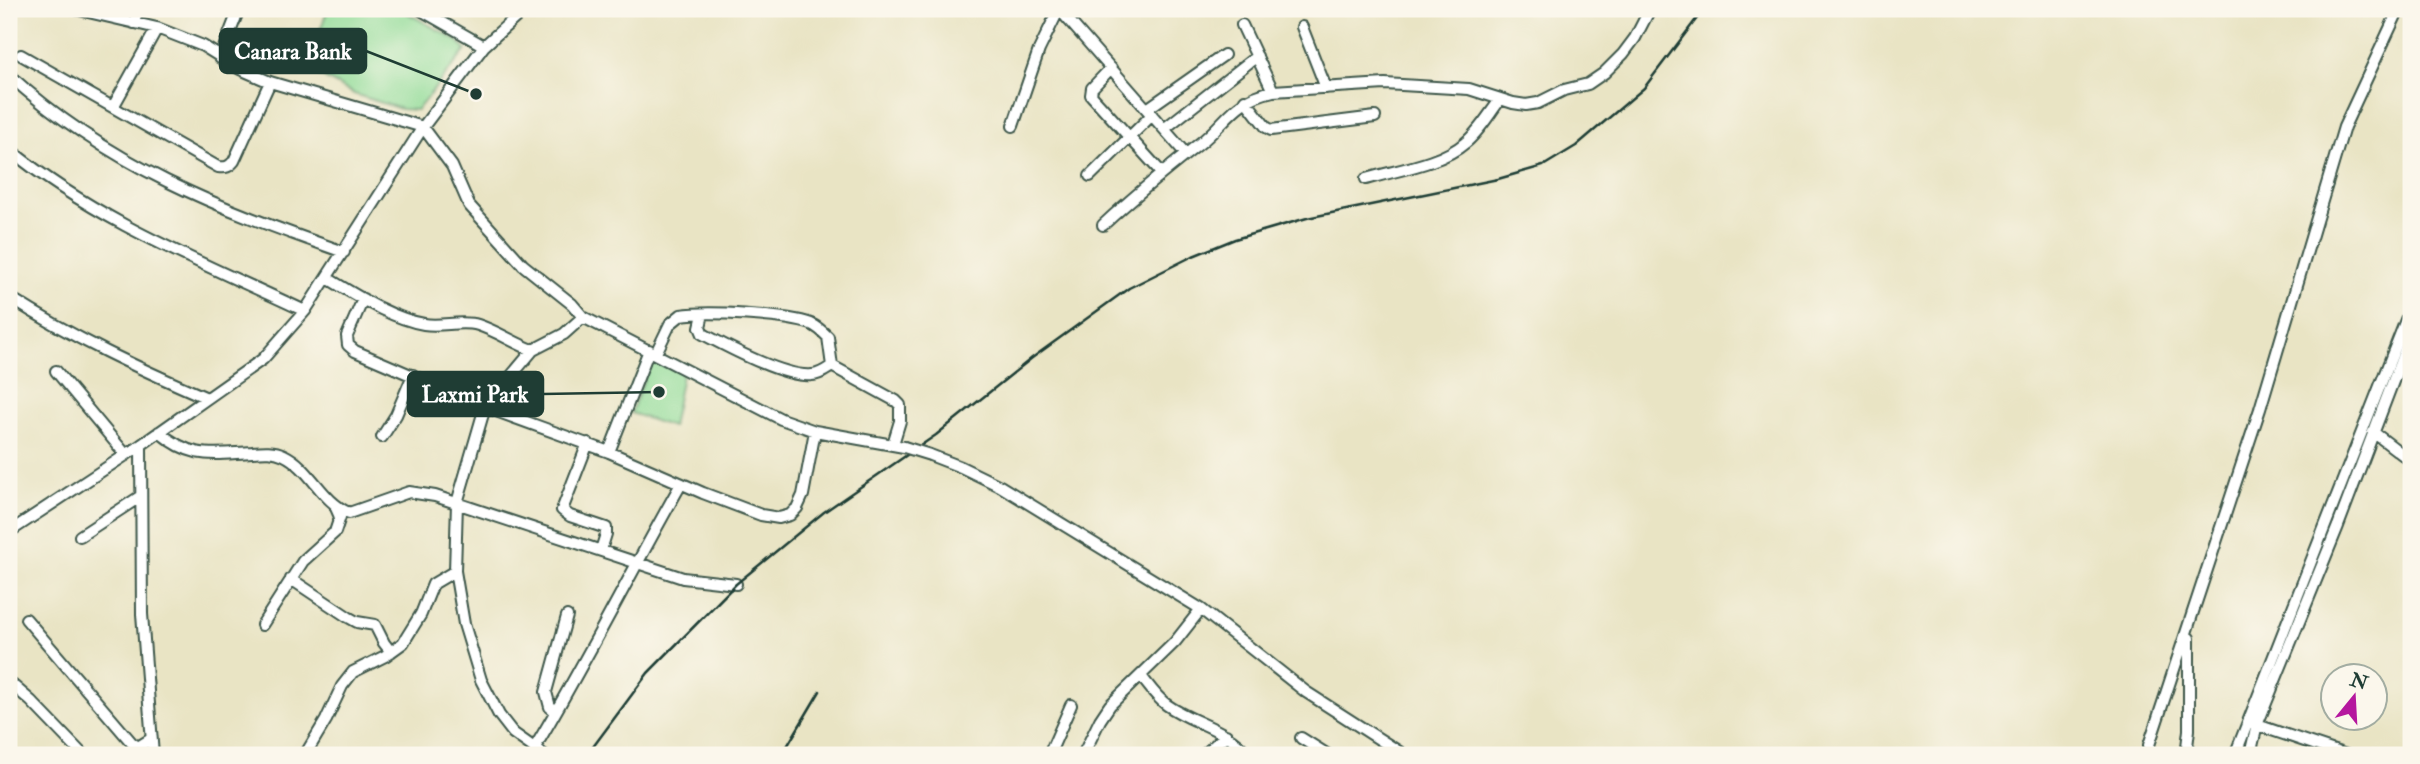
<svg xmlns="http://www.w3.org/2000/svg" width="2420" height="764" font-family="'IM FELL Double Pica',serif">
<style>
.green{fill:#92dc98;stroke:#588c66;stroke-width:2}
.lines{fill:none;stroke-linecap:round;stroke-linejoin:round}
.street-casing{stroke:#3d564a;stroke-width:14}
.street{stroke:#fff;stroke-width:10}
.rail{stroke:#1f3d34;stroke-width:2.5}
.street-bridge-casing{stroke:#3d564a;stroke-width:14;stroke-linecap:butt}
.street-bridge{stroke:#fff;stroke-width:10}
.leader{fill:none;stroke:#1f3d34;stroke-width:2.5}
.callout-dot{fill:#1f3d34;stroke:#fbf7ec;stroke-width:2.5}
.callout{fill:#1f3d34;stroke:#1f3d34;stroke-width:2.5}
.callout-label{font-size:23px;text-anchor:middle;font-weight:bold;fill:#fff}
</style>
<rect width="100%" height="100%" fill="#fbf7ec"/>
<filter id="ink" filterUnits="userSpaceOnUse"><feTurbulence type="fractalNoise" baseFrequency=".0143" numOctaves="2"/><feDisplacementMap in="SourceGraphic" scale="14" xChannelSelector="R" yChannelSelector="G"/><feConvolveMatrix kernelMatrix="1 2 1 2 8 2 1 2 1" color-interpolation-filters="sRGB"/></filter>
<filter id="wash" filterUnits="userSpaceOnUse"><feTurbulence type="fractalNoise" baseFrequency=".00686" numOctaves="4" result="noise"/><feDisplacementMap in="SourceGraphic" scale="28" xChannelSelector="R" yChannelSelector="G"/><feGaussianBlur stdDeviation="1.57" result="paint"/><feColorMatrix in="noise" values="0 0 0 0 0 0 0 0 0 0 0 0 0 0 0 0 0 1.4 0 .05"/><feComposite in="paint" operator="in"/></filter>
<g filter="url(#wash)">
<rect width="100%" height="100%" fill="#e9e4c4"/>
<path class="green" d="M328,9H400L458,41L466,50L417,110L401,109L354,94L306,68Z
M653,356L683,370L672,427L631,413Z"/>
</g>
<g filter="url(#ink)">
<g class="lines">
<defs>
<path id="street" d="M75,9L157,28L203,46L240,69L270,82L423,127L452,166L469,205L523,265L572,304L583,317L781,419L815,431L904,447
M419,9L484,46L525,9
M1059,9L1185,153
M134,23L138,9
M1242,25L1273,91
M1302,27L1326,88
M21,55L218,167C226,168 229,167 234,161L270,82
M220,58L239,9
M1111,68L1092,88L1091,95L1161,172
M9,75C109,166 218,208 344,252
M1245,100L1266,127L1271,130L1375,117
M113,107L157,28
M1147,109L1224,55
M1013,126L1039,50L1059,9
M1164,129L1257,56
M9,149C96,221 203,263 305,311
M1090,176L1152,115
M1366,179C1396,170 1441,164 1465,143C1479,132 1489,114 1500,100
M1103,225C1134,196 1166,170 1199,144C1228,121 1233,100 1273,91L1385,84L1469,89L1513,103L1526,105L1538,103L1564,90L1588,84L1604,73L1623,54L1635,38L1650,9
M327,278C356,295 390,318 424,324C442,327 461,320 478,325C497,331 514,343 533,350L564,334L583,317
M9,297C73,338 138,368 207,398
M363,299L347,336L348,345L355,351L485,407L609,452L703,493L761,515L779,518L790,515L797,508L803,495L815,431
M703,314L700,327L703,334C728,347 785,378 812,375C819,375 826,370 832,366
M533,350L485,407L457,503L455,571L464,624L481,680L499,715L513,733L544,755
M656,353L670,324L681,315C707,311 786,315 811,324C818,327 823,332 828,337L832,366L896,401L900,405V421L893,444
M56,371L126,455
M159,432C193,460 211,454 252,452C263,451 274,450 284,455C311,468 321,501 349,513L409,492L435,496L683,578L736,584
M2373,432L2411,461
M382,437L396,415L413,375
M588,443L562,510L570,516L606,528V534L601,550
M141,445L142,614L153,755
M609,452L649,350
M930,455L961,467L1000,486L1201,609L1306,692L1404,755
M9,532L141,445L263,359L305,311L423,127L484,46
M80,536L141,496
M291,579L348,617L357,622L375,625L384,643L391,652
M26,619L132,743L138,747L151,739
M262,625L303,561L335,532L340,517L336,508
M1141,676C1149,686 1156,697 1167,705C1194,724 1227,728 1248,755
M9,682L31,701L83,755
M556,711L550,707L546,692L567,616
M2251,723L2346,755
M1301,738L1328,755
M2149,745L2260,409L2344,127L2399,9
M534,749C586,662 631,572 681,484
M305,755L326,720L342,686L353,672L385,656L403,643L421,614L433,584L455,571
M1049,755L1071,705
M1083,755L1100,720L1110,705L1175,642L1201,609
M1204,755L1226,735
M2186,755L2189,730V638
M2235,755L2411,307
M2250,755L2257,725L2338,526L2411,334"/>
</defs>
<use href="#street" class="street-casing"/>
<use href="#street" class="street"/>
<path class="rail" d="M587,755L648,673L736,584L824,512L936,435L1032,358L1129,288L1193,256L1235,239L1307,218L1498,179L1543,166L1576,146L1644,88L1704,9
M782,755L820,691"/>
<defs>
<path id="street-bridge" d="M904,447L930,455"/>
</defs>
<use href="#street-bridge" class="street-bridge-casing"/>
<use href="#street-bridge" class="street-bridge"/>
</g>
</g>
<path class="leader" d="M476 94L366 51M659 392L543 394"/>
<g class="callout-dot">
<circle cx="476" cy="94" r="7"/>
<circle cx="659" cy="392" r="7"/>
</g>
<g class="callout">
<rect x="220" y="29" width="146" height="44" rx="7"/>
<rect x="408" y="372" width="135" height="44" rx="7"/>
</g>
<g class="callout-label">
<text x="293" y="59">Canara Bank</text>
<text x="475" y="402">Laxmi Park</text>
</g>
<rect width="2420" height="764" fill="none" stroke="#fbf7ec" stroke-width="35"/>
<g transform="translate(2354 697) rotate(18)"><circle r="33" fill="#fbf7ec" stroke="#a3ada2" stroke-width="2"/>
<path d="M0-5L12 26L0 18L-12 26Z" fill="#b5179e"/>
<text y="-10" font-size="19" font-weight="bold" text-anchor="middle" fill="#1f3d34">N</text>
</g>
</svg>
